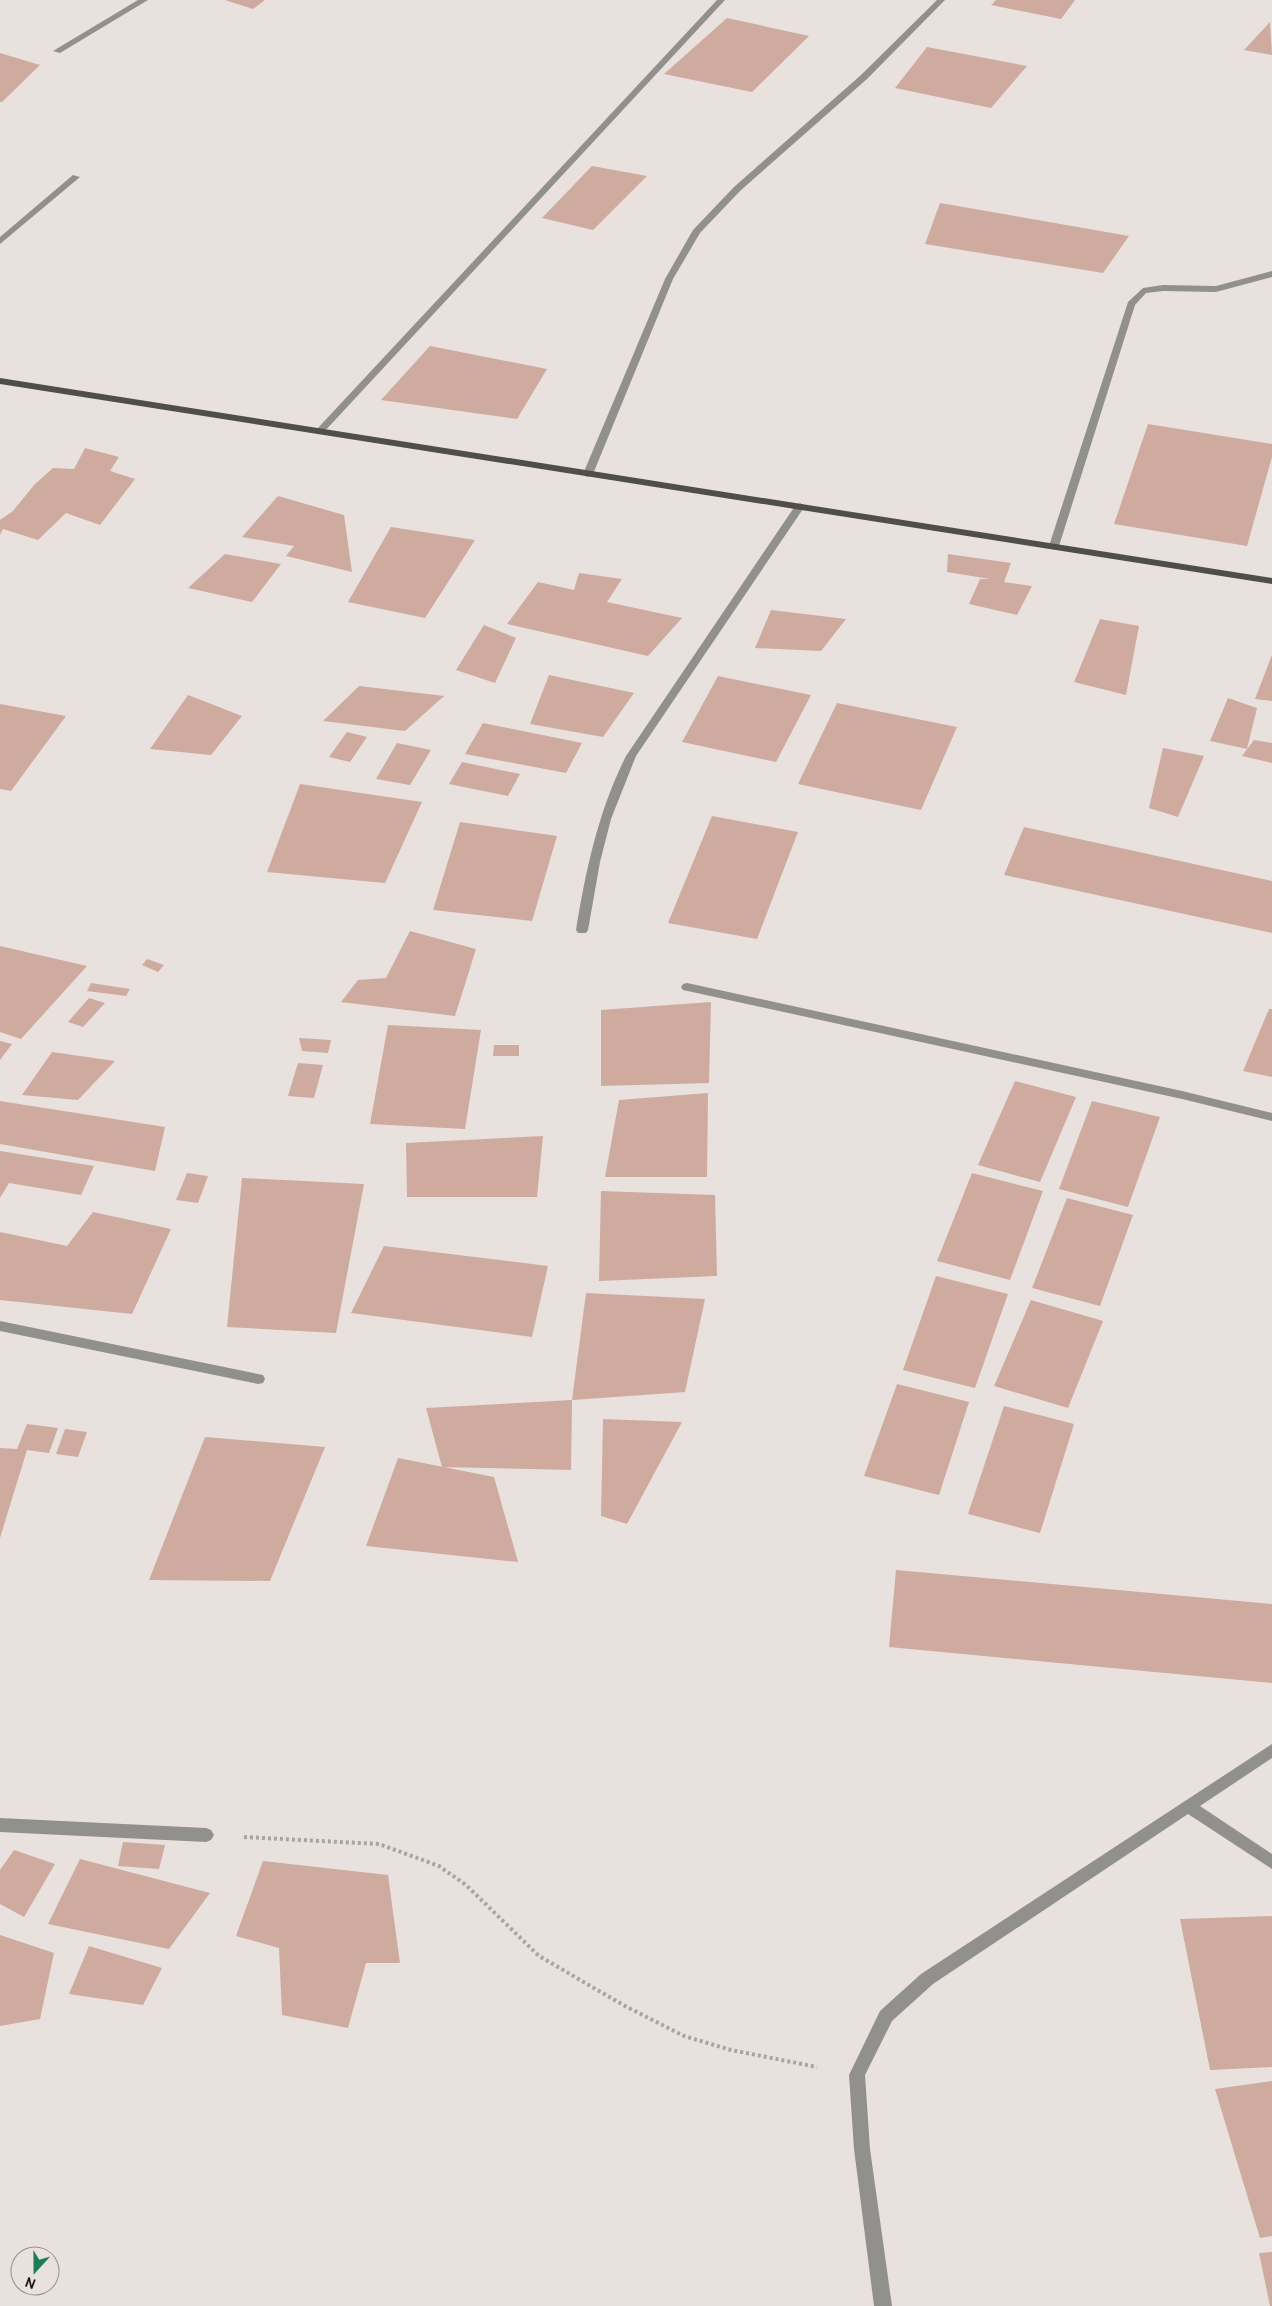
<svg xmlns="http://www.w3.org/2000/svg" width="1272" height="2306" font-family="Cabin,sans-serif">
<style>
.building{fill:#ceab9e}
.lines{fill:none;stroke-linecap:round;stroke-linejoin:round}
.path{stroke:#aaa4a1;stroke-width:4;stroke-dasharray:3 3;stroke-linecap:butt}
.minor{fill:#92908d;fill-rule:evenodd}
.major{fill:#504e49;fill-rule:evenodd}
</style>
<rect width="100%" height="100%" fill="#e9e1de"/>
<path class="building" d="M225,0H265L253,9Z
M996,0H1075L1061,19L991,5Z
M727,18L809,36L752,92L664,74Z
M1270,22L1272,55L1244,50Z
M927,47L1027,66L991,108L895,88Z
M0,53L40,65L2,102H0Z
M592,166L647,176L593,230L542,218Z
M940,203L1129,236L1103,273L925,244Z
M430,346L547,369L517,419L381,400Z
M1148,424L1272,444V457L1247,546L1114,524Z
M85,448L119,457L110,471L135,479L100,525L66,513L38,540L3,529L0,535V520L13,511L34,485L53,468L74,469Z
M278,496L344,515L352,572L286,556L294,546L242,537Z
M391,527L475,540L425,618L348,602Z
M225,554L281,564L252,602L188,588Z
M948,554L1011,563L1004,582L1032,586L1017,615L969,604L980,579H990L947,572Z
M579,573L622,579L607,602L682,618L648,656L507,624L538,582L574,590Z
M771,610L846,619L821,651L755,648Z
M1100,619L1139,626L1126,695L1074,682Z
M484,625L516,638L495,683L456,670Z
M1272,655V701L1255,699Z
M549,675L634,693L603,737L530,724Z
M718,676L811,695L776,762L682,742Z
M359,686L444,696L405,731L323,721Z
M188,695L242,716L211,755L150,749Z
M1228,698L1257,708L1247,749L1210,741Z
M837,703L957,727L921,810L798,784Z
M0,704L66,716L11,791L0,789Z
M483,723L582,743L566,773L465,754Z
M347,732L367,737L350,762L329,757Z
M1254,740L1272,743V763L1242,756Z
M397,743L431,750L410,785L376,779Z
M1163,748L1204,756L1178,817L1149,808Z
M462,762L520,774L508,796L449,784Z
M300,784L422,802L385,883L267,872Z
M712,816L798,832L757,939L668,923Z
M460,822L557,836L532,921L433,910Z
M1024,827L1272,881V933L1004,875Z
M410,931L476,949L455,1016L341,1002L358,980L386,978Z
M0,946L87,966L21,1039L0,1032Z
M147,959L164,965L158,972L142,965Z
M91,983L130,989L126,996L87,991Z
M89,998L105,1003L83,1027L68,1022Z
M711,1002L709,1083L601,1086V1010Z
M1269,1009H1272V1077L1243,1071Z
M388,1025L481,1030L465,1129L370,1124Z
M299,1038L331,1040L328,1053L302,1051Z
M0,1041L12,1044L0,1060Z
M494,1045H519V1056H493Z
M52,1052L115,1061L78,1100L22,1095Z
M298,1063L323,1065L314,1098L288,1096Z
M1015,1081L1076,1097L1040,1182L978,1165Z
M708,1093L707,1177H605L619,1100Z
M0,1101L165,1127L155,1171L0,1144Z
M1092,1101L1160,1117L1128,1207L1059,1189Z
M543,1136L537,1197H407L406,1143Z
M0,1151L94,1166L81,1195L9,1183L0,1198Z
M187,1173L208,1176L198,1203L176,1200Z
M972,1173L1043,1191L1010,1280L937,1261Z
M242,1178L364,1184L336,1333L227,1327Z
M601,1191L715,1195L717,1276L599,1281Z
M1067,1198L1133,1215L1100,1306L1032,1288Z
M93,1212L171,1229L132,1314L0,1300V1232L67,1246Z
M384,1246L548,1266L532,1337L351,1313Z
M936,1276L1008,1294L975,1388L903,1370Z
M586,1293L705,1299L685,1392L572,1400Z
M1031,1300L1103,1321L1068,1408L994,1386Z
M897,1384L969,1402L939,1495L864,1476Z
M572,1400L571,1470L442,1467L426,1408Z
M1004,1406L1074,1424L1040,1533L968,1514Z
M603,1419L682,1422L627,1524L601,1516Z
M27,1424L58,1428L49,1453L27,1450L0,1538V1448L17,1449Z
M65,1429L87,1432L78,1457L56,1454Z
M205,1437L325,1447L270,1581L149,1580Z
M398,1458L494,1477L518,1562L366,1546Z
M896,1570L1272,1604V1683L889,1647Z
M123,1842L165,1845L159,1869L118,1866Z
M14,1850L55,1864L24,1917L0,1904V1870Z
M80,1859L210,1893L169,1949L48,1924Z
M263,1861L388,1875L400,1963H366L348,2028L282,2015L279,1948L236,1936Z
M1272,1916V2067L1210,2070L1180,1919Z
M0,1935L54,1953L40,2019L0,2026Z
M89,1946L162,1968L143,2005L69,1994Z
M1272,2081V2236L1260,2238L1215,2089Z
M1272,2252V2306H1270L1259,2253Z"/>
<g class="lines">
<path class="path" d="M244,1837L379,1844L439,1866L466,1885L539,1956L625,2006L684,2036L731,2050L817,2067"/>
<path class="minor" d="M138,0H148L60,53L53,51Z
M717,0H725L323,433H317V429Z
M937,0H945L867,79L740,191L700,233L673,279L593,474L588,477L585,476L583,474L665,279L693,230L734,187L861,75Z
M73,175L80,177L0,244V237Z
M1272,271V277L1216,292L1163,291L1146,293L1135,305L1059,546L1058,548H1050L1049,546L1128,302L1143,288L1163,285L1216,286Z
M800,503L805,506L636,756L611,819L600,862L588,930L586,933H578L576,930C586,869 598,812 626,756L795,506Z
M687,983L1182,1091L1272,1113V1121L1182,1099L683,990L681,987L683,984Z
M0,1321L258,1374L263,1375L265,1379L263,1383L258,1384L0,1331Z
M1272,1744V1758L1200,1806L1272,1854V1869L1188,1814L933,1984L892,2021L865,2075L870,2149L892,2306H874L854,2149L849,2075L880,2011L921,1974Z
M0,1818L206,1828L211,1830L214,1835L211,1840L206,1842L0,1832Z"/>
<path class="major" d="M0,378L1272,578V584L0,384Z"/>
</g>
<g transform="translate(35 2271) rotate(201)"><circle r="24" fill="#e9e1de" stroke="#958f8d"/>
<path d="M0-4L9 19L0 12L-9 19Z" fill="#1c7d54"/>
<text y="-8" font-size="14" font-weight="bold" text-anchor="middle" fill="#181514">N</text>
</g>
</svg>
